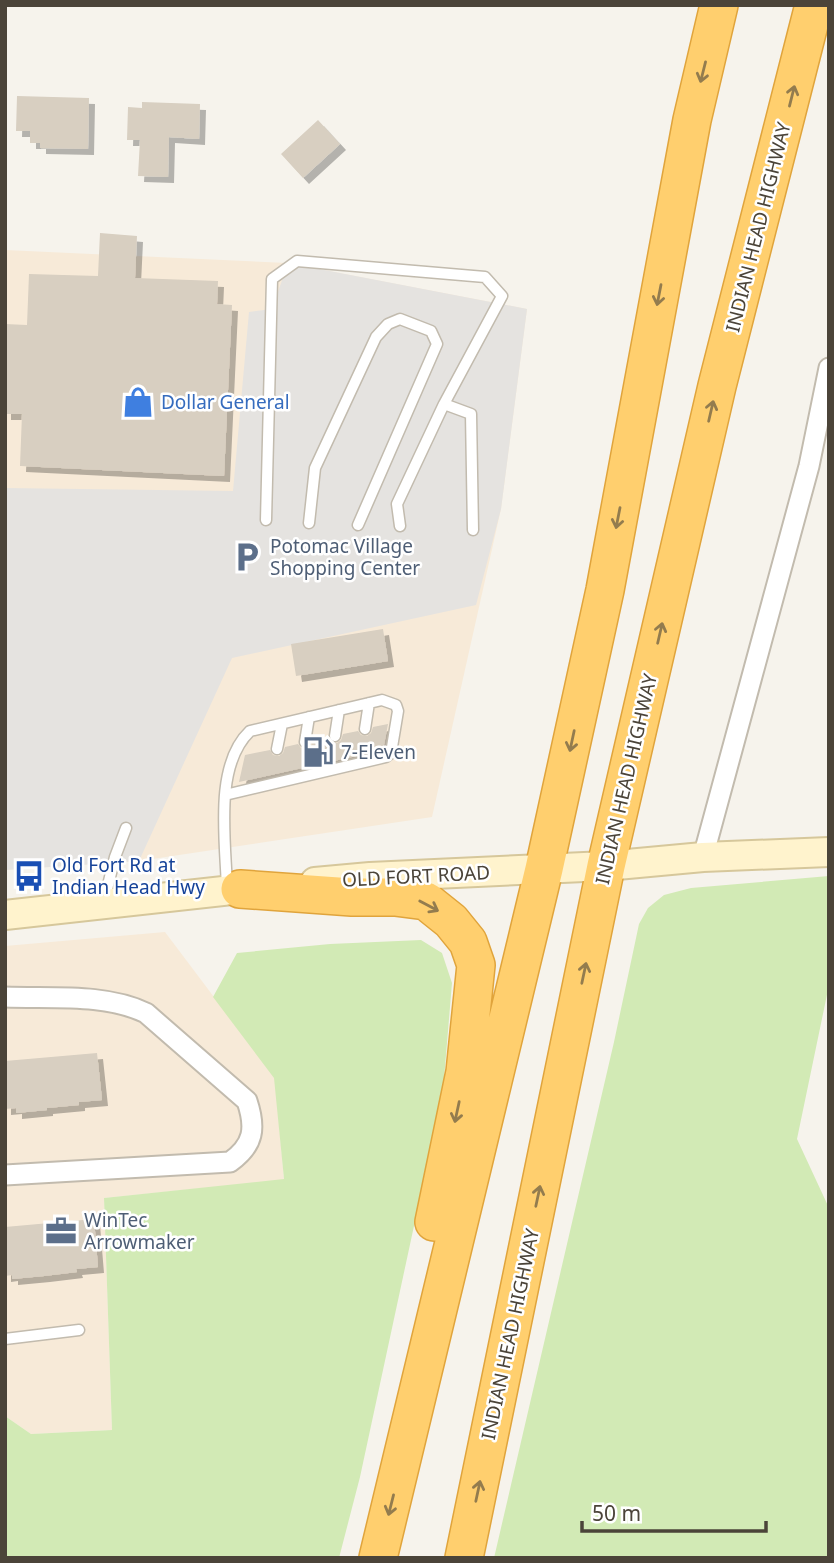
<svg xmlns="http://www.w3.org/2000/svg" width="834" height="1563" font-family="'Noto Sans',sans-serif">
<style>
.commercial{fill:#f7ead8}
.green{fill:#d2eab5}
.parking{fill:#e5e3e0}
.building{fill:#d8cfc1;filter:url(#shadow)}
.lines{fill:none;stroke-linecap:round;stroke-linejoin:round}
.lane-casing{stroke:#c2bbae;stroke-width:13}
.street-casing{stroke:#c2bbae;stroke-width:23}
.secondary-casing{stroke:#d6c79b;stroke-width:32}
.highway-casing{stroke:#e0a43c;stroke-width:40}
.lane{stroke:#fff;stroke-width:10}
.street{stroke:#fff;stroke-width:19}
.secondary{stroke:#fff3cd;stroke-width:28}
.highway{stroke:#ffcf6e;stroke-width:37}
.oneway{stroke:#937c4e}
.labels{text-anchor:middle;stroke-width:5;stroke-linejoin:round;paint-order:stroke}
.street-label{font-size:19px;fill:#4b4439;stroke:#fff}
.shop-label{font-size:19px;fill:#366cbe;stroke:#fff;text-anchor:start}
.service-label{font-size:19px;fill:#4e5e75;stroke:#fff;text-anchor:start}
.transit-label{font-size:19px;fill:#164399;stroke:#fff;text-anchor:start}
</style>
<defs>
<filter id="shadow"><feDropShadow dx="6" dy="6" stdDeviation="0" flood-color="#0004"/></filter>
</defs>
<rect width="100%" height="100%" fill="#f6f3ec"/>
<path class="commercial" d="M5,250L287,263L527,309L501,509L432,817L139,861L5,870Z
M165,932L275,1078L284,1180L104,1198L112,1430L31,1434L5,1416V946Z"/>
<path class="green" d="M829,876V985L797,1139L829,1208V1558H494L614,1042L639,924L648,908L664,895L691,888Z
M421,940L442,953L452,983L443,1091L360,1477L339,1558H5V1416L31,1434L112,1430L104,1198L284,1179L274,1078L213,997L237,953L330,944Z"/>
<path class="parking" d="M288,263L527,309L501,509L476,605L232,658L139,861L5,870V488L233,491L249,312L272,309Z"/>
<path class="building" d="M17,96L89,98L88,149L40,148V143H30V131H16Z
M142,102L200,104L199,139L169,137L168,177L138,176L140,140H127L128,107L142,108Z
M318,120L340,144L303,178L281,154Z
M100,233L137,236L135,278L218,281L217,304L232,305L224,476L20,466L22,414H5V324L27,325L29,274L98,276Z
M383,629L388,661L296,676L291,644Z
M388,724L383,750L239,782L245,755L270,750L273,755L279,756L283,753L285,747L298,744L301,748L307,749L311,746L313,740L328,737L331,742L337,743L341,740L343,734L358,731L361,735L367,736L371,733L373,727Z
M97,1053L102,1100L79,1102V1105L47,1108V1110L16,1113V1108L5,1109V1061Z
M94,1219L98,1267L76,1269L77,1272L44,1276L12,1279V1275L5,1276V1227Z"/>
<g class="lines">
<defs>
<path id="lane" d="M444,404L471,414L473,530
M266,520L272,279L297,261L485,277L502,296L444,404L397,504L400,526
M309,523L315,468L376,337L388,324L400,319L431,331L437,344L358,525
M365,729L369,703
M335,736L339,710
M305,742L309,717
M277,749L282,724
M225,795L386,757L391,753L398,711L396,705L382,700L250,731C213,766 226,843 227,890
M104,901L115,857L126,828
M5,1339L79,1330"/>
<path id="street" d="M703,857L809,466L829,368
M5,997C50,999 105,993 146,1013L247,1101C256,1128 254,1145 230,1162L5,1175"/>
<path id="secondary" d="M315,882L370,877L606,866L703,857L829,852
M5,915L260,887"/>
<path id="highway" d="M240,889L352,897H395L426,901L451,921L468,942L476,965L465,1072L434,1222
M378,1558L544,869L605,590L692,120L719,5
M464,1558L606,866L717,386L814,5"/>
</defs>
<use href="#lane" class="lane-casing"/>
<use href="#street" class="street-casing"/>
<use href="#secondary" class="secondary-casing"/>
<use href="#highway" class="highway-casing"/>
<use href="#lane" class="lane"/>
<use href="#street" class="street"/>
<use href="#secondary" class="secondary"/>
<use href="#highway" class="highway"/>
</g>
<defs><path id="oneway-shaft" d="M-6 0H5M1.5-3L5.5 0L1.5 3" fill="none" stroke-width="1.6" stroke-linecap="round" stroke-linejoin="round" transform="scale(1.75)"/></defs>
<g class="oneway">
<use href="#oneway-shaft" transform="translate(703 72) rotate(104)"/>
<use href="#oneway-shaft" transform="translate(792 96) rotate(-76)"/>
<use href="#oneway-shaft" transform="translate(659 295) rotate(101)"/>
<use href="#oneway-shaft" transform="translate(711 411) rotate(-77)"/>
<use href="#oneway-shaft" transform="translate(618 518) rotate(101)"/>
<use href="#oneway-shaft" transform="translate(660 633) rotate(-77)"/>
<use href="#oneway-shaft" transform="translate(572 741) rotate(102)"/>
<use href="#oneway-shaft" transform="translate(429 906) rotate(28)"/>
<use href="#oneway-shaft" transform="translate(584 973) rotate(-78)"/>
<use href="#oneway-shaft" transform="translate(457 1112) rotate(102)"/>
<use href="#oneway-shaft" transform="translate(538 1196) rotate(-78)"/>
<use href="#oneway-shaft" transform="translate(478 1491) rotate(-78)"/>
<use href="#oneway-shaft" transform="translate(391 1505) rotate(104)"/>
</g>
<defs>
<symbol id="shop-bare" viewBox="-9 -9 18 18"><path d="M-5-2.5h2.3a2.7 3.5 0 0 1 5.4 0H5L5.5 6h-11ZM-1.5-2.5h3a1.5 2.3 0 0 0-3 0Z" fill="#3f7fe0" stroke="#fff" stroke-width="2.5" paint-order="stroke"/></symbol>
<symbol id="parking-bare" viewBox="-9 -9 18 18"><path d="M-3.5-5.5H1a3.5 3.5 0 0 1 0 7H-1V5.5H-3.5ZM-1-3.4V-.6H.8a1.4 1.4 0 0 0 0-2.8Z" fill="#5c6f8a" stroke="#fff" stroke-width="2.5" paint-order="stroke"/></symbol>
<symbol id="fuel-bare" viewBox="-9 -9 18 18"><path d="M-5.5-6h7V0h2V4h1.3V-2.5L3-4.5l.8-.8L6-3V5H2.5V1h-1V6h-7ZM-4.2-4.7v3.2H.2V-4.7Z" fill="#5c6f8a" stroke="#fff" stroke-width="2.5" paint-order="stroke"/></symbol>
<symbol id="bus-bare" viewBox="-9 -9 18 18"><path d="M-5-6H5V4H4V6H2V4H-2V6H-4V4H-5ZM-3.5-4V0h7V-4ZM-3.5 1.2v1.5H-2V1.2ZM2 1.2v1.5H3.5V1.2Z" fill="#1a4fb4" stroke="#fff" stroke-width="2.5" paint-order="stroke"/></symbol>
<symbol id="office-bare" viewBox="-9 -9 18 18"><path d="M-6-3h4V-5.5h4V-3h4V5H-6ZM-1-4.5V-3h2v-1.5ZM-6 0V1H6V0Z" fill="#5c6f8a" stroke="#fff" stroke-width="2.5" paint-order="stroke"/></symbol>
</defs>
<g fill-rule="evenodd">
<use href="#shop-bare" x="116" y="380" width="44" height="44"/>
<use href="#parking-bare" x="225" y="535" width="44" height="44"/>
<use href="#fuel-bare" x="296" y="730" width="44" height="44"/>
<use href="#bus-bare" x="7" y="854" width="44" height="44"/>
<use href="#office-bare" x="39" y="1209" width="44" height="44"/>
</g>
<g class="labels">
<g class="street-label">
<text transform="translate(758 227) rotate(-76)" y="7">INDIAN HEAD HIGHWAY</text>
<text transform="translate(626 779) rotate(-77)" y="7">INDIAN HEAD HIGHWAY</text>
<text transform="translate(416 876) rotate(-3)" y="7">OLD FORT ROAD</text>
<text transform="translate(510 1334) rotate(-78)" y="7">INDIAN HEAD HIGHWAY</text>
</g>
<g class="shop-label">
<text x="161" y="409">Dollar General</text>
</g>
<g class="service-label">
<text x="270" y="553">Potomac Village<tspan x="270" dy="22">Shopping Center</tspan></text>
<text x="341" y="759">7-Eleven</text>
<text x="84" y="1227">WinTec<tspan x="84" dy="22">Arrowmaker</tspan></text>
</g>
<g class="transit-label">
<text x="52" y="872">Old Fort Rd at<tspan x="52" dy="22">Indian Head Hwy</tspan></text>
</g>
</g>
<rect width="834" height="1563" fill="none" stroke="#4b4439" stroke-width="14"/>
<path d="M582 1521v10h184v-10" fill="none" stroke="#4b4439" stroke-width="3.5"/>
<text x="592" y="1521" font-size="21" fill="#4b4439" stroke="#ffffff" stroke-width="5" paint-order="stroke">50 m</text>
</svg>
